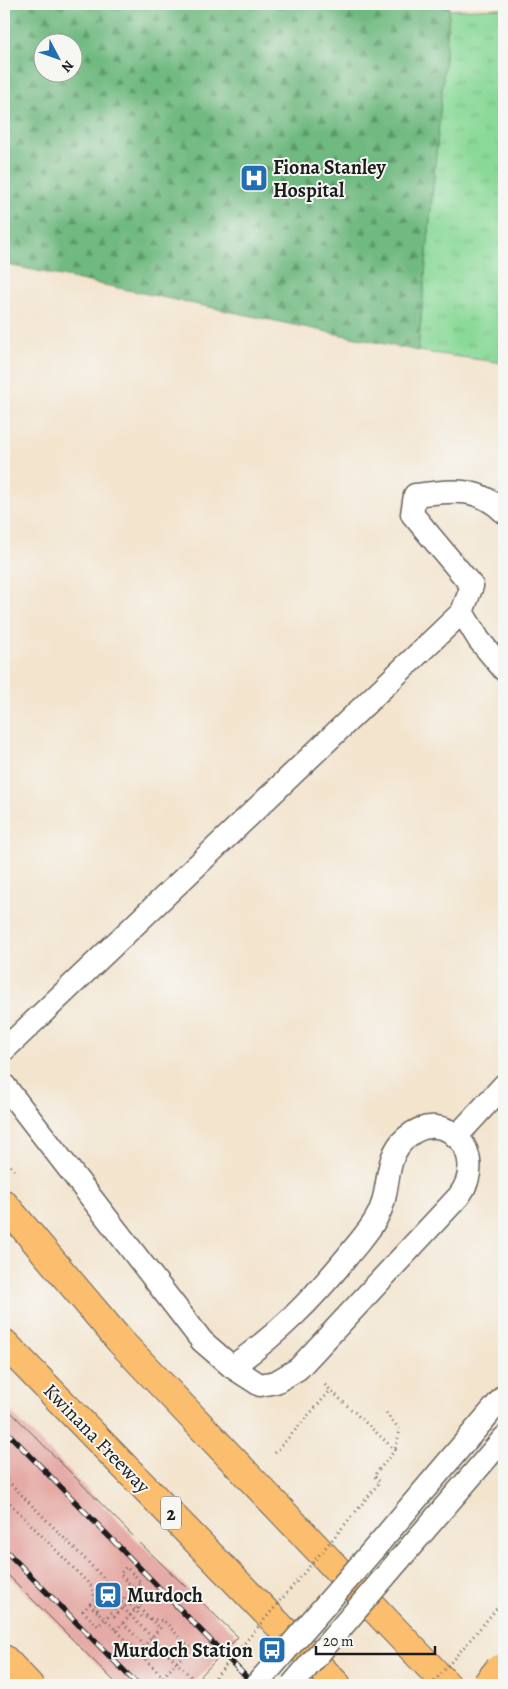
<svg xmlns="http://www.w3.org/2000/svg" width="508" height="1689" font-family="Alegreya,serif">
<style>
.grass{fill:url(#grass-tufts);stroke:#537a5a}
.forest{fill:url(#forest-firs);stroke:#466a4e;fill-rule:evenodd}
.building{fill:#e5aaa5}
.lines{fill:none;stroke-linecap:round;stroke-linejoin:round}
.lane-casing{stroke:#67625a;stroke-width:25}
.highway-casing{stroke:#67625a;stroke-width:30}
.path{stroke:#67625a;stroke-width:3;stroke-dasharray:1 4;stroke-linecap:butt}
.lane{stroke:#fff;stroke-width:22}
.highway{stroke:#fbbd6e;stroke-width:28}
.rail-casing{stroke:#1c1c1c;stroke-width:5.5}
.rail{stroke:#f6f6f2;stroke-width:4;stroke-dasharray:11;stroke-linecap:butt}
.lane-bridge-casing{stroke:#67625a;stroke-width:25;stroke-linecap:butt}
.highway-bridge-casing{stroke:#67625a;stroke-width:30;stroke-linecap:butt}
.path-bridge{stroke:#67625a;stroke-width:3;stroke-dasharray:1 4;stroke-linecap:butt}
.lane-bridge{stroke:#fff;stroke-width:22}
.highway-bridge{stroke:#fbbd6e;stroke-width:28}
.labels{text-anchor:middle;stroke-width:4;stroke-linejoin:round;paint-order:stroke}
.shield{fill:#f6f6f2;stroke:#5d5d5c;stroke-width:1}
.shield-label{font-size:19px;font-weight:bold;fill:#1c1c1c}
.poi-label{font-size:20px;font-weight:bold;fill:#1c1c1c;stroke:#f6f6f2;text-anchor:start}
.street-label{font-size:20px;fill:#1c1c1c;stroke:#f6f6f2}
</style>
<defs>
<pattern id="grass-tufts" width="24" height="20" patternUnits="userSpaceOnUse" patternTransform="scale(1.25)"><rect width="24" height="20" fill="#8ad998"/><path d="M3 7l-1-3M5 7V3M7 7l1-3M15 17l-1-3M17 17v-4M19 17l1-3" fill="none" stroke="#76ba82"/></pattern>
<pattern id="forest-firs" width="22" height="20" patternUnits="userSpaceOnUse" patternTransform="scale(1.25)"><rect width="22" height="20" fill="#6fb980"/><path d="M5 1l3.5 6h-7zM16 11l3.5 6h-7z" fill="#5a9668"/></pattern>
</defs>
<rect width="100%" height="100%" fill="#f6f6f2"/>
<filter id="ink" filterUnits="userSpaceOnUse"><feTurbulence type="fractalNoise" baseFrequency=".02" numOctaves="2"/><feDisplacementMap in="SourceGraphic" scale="10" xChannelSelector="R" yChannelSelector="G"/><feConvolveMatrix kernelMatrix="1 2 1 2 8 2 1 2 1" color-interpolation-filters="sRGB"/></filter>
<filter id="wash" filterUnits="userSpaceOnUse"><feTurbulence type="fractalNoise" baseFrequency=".0096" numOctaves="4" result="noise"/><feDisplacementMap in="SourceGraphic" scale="20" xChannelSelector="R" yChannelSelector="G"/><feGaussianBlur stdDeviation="1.12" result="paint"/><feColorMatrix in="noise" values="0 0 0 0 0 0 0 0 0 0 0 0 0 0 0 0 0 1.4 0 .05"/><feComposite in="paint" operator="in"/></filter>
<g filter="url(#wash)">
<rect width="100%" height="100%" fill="#f3e4ce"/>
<path class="grass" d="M504,8V363L418,351L449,10Z"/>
<path class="forest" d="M4,4H450L418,351L4,264ZM42,42H72V72H42Z"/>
<g id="blocks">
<path class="building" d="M4,1405L138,1541L238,1637L192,1685H118L4,1571Z"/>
</g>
</g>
<g filter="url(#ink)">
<use href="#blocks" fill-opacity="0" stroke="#67625a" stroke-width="1"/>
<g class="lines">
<defs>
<path id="lane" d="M462,612L479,640L504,670
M4,1050L462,612L472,586L412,514L415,495C451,491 476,485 504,512
M4,1085L202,1341L232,1367L260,1385L276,1382L298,1369L459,1196C490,1155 446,1105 407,1137C382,1157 392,1192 377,1217C369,1232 357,1244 347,1257C311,1301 278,1334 232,1367
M456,1137L504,1085
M380,1542L504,1396
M399,1560L504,1438"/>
<path id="highway" d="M4,1204L120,1341L447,1685
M4,1343L337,1685
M4,1659L29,1685"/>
</defs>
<use href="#lane" class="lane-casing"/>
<use href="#highway" class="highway-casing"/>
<path class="path" d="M4,1158L14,1170
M325,1385L395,1450L374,1476L380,1482L353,1515
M386,1413L400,1430L395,1450
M275,1453L330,1391
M4,1477L142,1617L164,1621L190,1648L163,1677L98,1612L92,1587L4,1497
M123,1608L199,1685
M139,1608L160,1628
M97,1612L90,1604L83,1611L98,1626L141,1582
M114,1617L133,1598
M123,1623L144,1645
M116,1630L145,1600L120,1574L126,1567L141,1582
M470,1640L504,1600
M143,1647L161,1627"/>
<use href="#lane" class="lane"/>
<use href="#highway" class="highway"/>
<defs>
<path id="rail" d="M4,1429L254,1685
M4,1549L138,1685"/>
</defs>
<use href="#rail" class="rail-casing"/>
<use href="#rail" class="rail"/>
<defs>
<path id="lane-bridge" d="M256,1685L380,1542
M292,1685L399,1560"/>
<path id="highway-bridge" d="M486,1685L499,1669"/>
</defs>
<use href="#lane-bridge" class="lane-bridge-casing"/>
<use href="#highway-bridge" class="highway-bridge-casing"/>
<path class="path-bridge" d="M209,1685L353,1515
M431,1685L470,1640"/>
<use href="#lane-bridge" class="lane-bridge"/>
<use href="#highway-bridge" class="highway-bridge"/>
</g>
</g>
<defs>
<symbol id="hospital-square" viewBox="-11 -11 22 22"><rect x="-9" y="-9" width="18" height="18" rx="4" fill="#1f6fb2" stroke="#f6f6f2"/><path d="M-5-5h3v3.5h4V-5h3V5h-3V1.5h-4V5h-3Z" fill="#fff"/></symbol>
<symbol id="station-square" viewBox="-11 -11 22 22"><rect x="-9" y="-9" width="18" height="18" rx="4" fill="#1f6fb2" stroke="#f6f6f2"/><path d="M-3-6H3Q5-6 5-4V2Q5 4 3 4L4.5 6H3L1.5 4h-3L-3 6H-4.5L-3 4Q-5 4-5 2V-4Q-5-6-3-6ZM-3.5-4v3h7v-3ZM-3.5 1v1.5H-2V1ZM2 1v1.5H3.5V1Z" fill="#fff"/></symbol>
<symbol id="bus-square" viewBox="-11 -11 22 22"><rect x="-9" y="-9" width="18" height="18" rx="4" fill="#1f6fb2" stroke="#f6f6f2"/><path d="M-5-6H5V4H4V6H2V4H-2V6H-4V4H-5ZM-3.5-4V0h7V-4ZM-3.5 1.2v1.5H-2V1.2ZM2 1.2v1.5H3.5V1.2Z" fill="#fff"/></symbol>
</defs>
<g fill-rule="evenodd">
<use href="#hospital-square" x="238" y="162" width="32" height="32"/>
<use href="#station-square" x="92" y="1579" width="32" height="32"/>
<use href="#bus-square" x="256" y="1634" width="32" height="32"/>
</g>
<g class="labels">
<rect class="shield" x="161" y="1496.5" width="20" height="33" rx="4"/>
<g class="shield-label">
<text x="171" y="1520">2</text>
</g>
<g class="poi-label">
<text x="273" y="174">Fiona Stanley<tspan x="273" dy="23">Hospital</tspan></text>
<text x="127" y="1602">Murdoch</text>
<text x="253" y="1657" text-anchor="end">Murdoch Station</text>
</g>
<g class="street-label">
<text transform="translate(97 1438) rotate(46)" y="7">Kwinana Freeway</text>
</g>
</g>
<rect width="508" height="1689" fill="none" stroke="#f6f6f2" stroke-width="20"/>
<g transform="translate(58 58) rotate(131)"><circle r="24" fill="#f6f6f2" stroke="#9f9f9c"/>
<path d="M0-4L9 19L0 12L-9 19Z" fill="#1f6fb2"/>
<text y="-8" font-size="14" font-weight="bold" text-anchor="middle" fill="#1c1c1c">N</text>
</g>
<path d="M316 1646v8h119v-8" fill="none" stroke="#1c1c1c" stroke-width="2.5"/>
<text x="323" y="1646" font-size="15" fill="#1c1c1c" stroke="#f6f6f2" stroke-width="4" paint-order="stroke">20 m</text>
</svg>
